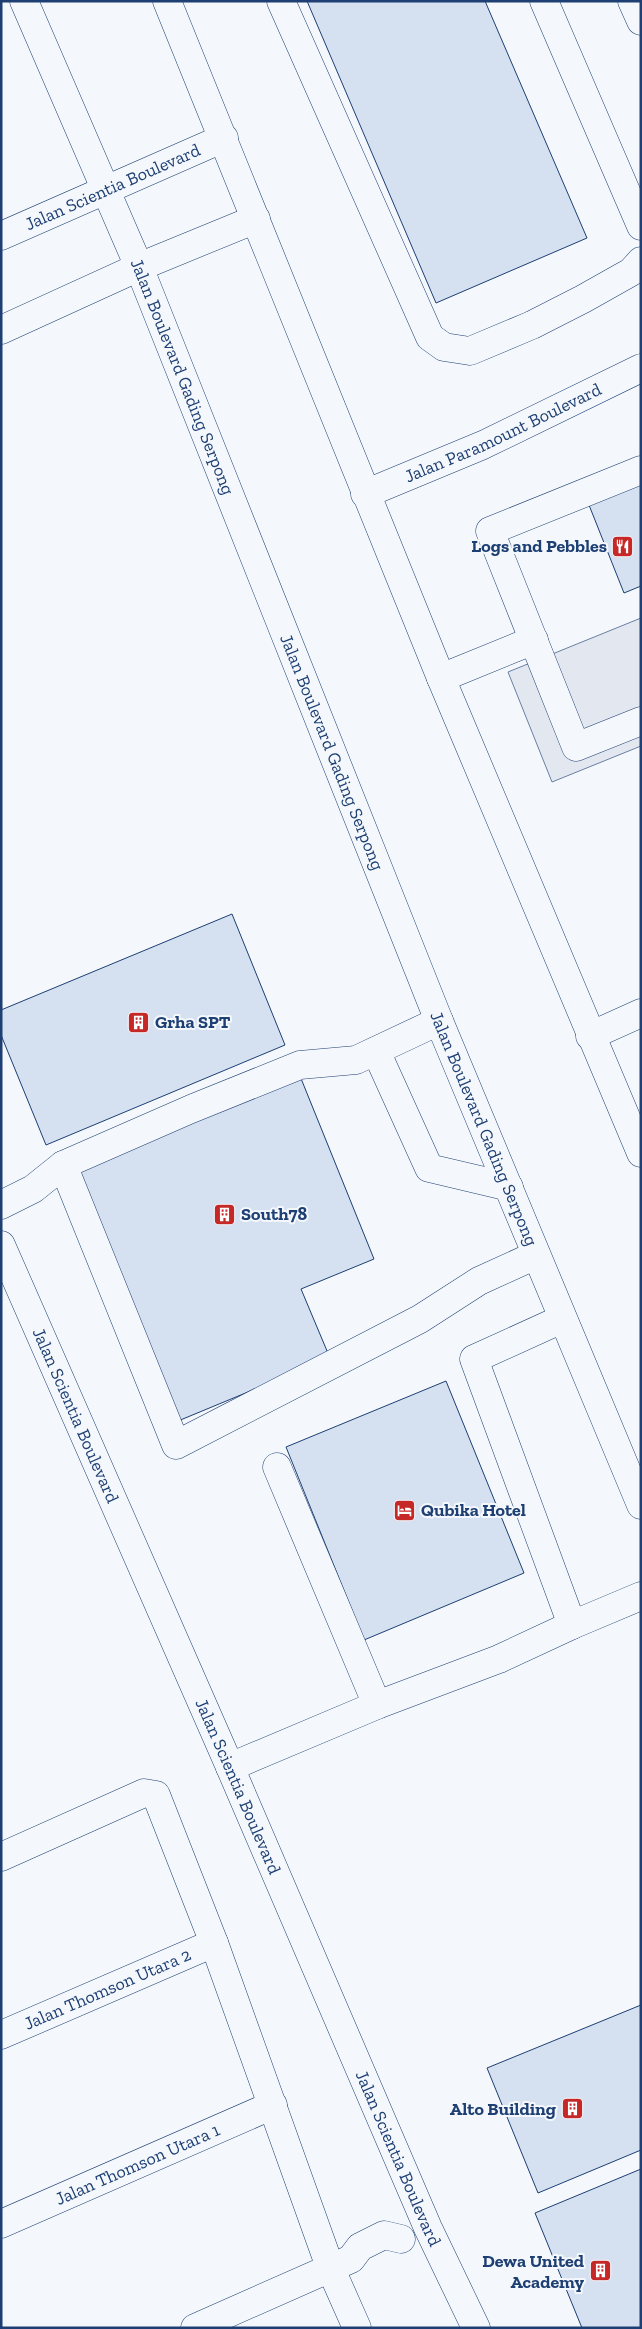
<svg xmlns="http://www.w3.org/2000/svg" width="642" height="2329" font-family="'Zilla Slab',serif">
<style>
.parking{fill:#e3e8f0;stroke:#687fa3}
.building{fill:#d5e0f0;stroke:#1d3f73}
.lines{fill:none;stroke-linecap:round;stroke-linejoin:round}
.minor-casing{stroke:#1d3f73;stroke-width:29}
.major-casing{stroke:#1d3f73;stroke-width:29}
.minor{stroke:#f4f7fb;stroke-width:28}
.major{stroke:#f4f7fb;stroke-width:28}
.labels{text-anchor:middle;stroke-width:4;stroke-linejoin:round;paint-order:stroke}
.street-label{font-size:18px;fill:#1d3f73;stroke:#f4f7fb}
.poi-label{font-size:18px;font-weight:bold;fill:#1d3f73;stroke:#f4f7fb;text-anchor:end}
</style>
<rect width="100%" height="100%" fill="#f4f7fb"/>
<path class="parking" d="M641,618V746L552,782L508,672Z"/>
<path class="building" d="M307,1H485L587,238L436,303Z
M641,484V586L624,593L589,505Z
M232,914L285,1045L46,1145L1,1035V1010Z
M300,1076L374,1259L301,1289L330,1358L178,1421L75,1169Z
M446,1381L524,1573L364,1640L286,1447Z
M641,2005V2150L538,2193L487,2068Z
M641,2169V2328H582L535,2213Z"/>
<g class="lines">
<defs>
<g id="minor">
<path d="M281,1L430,337L444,347L470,351L532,325L583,299L631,272L641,261"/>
<path d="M544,1L641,226"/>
<path d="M632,1L641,21"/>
<path id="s1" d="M1,236L224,138"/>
<path d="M1,330L139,267L256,219"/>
<path d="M641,470L490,531L576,747L641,721"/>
<path id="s2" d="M365,494L483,445L641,368"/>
<path d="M441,678L534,640"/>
<path d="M439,1021L356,1060L300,1065L191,1109L63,1165L176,1445L420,1319L479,1281L536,1255"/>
<path d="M590,1036L641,1013"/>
<path d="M376,1051L429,1168L509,1187"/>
<path d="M1,1205L33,1189L63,1165"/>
<path id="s3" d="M1,1245L230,1767L428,2228L476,2328"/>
<path d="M562,1319L474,1359L572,1625L641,1596"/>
<path d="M277,1467L377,1705"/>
<path d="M230,1767L377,1705L499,1659L572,1625"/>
<path d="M1,1857L144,1793L156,1795L214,1943L330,2267L357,2328"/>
<path id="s4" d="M1,2035L214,1943"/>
<path id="s5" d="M1,2224L273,2105"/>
<path d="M195,2328L351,2259L360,2247L384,2235L401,2239"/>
</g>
<g id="major">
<path id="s6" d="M24,1L139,267L439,1021L641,1505"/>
<path d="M167,1L441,678L641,1153"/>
</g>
</defs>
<use href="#minor" class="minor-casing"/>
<use href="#major" class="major-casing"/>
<use href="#minor" class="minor"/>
<use href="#major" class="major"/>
</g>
<defs>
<symbol id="restaurant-square" viewBox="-11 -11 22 22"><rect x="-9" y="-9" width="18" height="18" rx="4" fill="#c62828" stroke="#f4f7fb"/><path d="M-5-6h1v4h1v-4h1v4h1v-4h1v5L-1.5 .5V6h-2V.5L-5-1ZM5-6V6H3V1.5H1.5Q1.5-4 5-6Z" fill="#fff"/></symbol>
<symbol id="building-square" viewBox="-11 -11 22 22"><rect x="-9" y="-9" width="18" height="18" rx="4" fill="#c62828" stroke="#f4f7fb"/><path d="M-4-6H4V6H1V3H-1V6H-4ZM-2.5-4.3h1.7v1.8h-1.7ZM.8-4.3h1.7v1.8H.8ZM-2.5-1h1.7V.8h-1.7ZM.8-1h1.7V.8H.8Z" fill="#fff"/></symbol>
<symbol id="hotel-square" viewBox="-11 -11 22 22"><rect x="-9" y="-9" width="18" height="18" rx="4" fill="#c62828" stroke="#f4f7fb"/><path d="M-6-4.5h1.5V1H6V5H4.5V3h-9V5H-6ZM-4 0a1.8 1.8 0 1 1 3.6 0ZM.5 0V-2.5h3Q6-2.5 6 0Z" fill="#fff"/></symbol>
</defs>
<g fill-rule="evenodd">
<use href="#restaurant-square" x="610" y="534" width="25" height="25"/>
<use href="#building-square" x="126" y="1010" width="25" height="25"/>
<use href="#building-square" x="212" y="1202" width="25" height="25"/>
<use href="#hotel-square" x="392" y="1498" width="25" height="25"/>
<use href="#building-square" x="560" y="2096" width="25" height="25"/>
<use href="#building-square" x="588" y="2258" width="25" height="25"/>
</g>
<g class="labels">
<g class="street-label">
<text dy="6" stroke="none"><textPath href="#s1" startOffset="122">Jalan Scientia Boulevard</textPath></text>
<text dy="6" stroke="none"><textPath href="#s6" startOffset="408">Jalan Boulevard Gading Serpong</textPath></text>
<text dy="6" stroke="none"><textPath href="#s2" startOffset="151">Jalan Paramount Boulevard</textPath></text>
<text dy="6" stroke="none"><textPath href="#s6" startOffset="812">Jalan Boulevard Gading Serpong</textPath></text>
<text dy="6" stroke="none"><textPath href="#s6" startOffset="1218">Jalan Boulevard Gading Serpong</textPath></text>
<text dy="6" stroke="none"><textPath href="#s3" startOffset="186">Jalan Scientia Boulevard</textPath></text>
<text dy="6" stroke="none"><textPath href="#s3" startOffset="591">Jalan Scientia Boulevard</textPath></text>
<text dy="6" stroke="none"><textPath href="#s4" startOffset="116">Jalan Thomson Utara 2</textPath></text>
<text dy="6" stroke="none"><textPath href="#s3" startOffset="996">Jalan Scientia Boulevard</textPath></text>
<text dy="6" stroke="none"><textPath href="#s5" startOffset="149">Jalan Thomson Utara 1</textPath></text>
</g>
<g class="poi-label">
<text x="607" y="552">Logs and Pebbles</text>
<text x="155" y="1028" text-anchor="start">Grha SPT</text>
<text x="241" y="1220" text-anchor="start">South78</text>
<text x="421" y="1516" text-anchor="start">Qubika Hotel</text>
<text x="556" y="2115">Alto Building</text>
<text x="584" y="2267">Dewa United<tspan x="584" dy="21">Academy</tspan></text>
</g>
</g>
<rect width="642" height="2329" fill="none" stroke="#1d3f73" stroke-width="5"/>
</svg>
